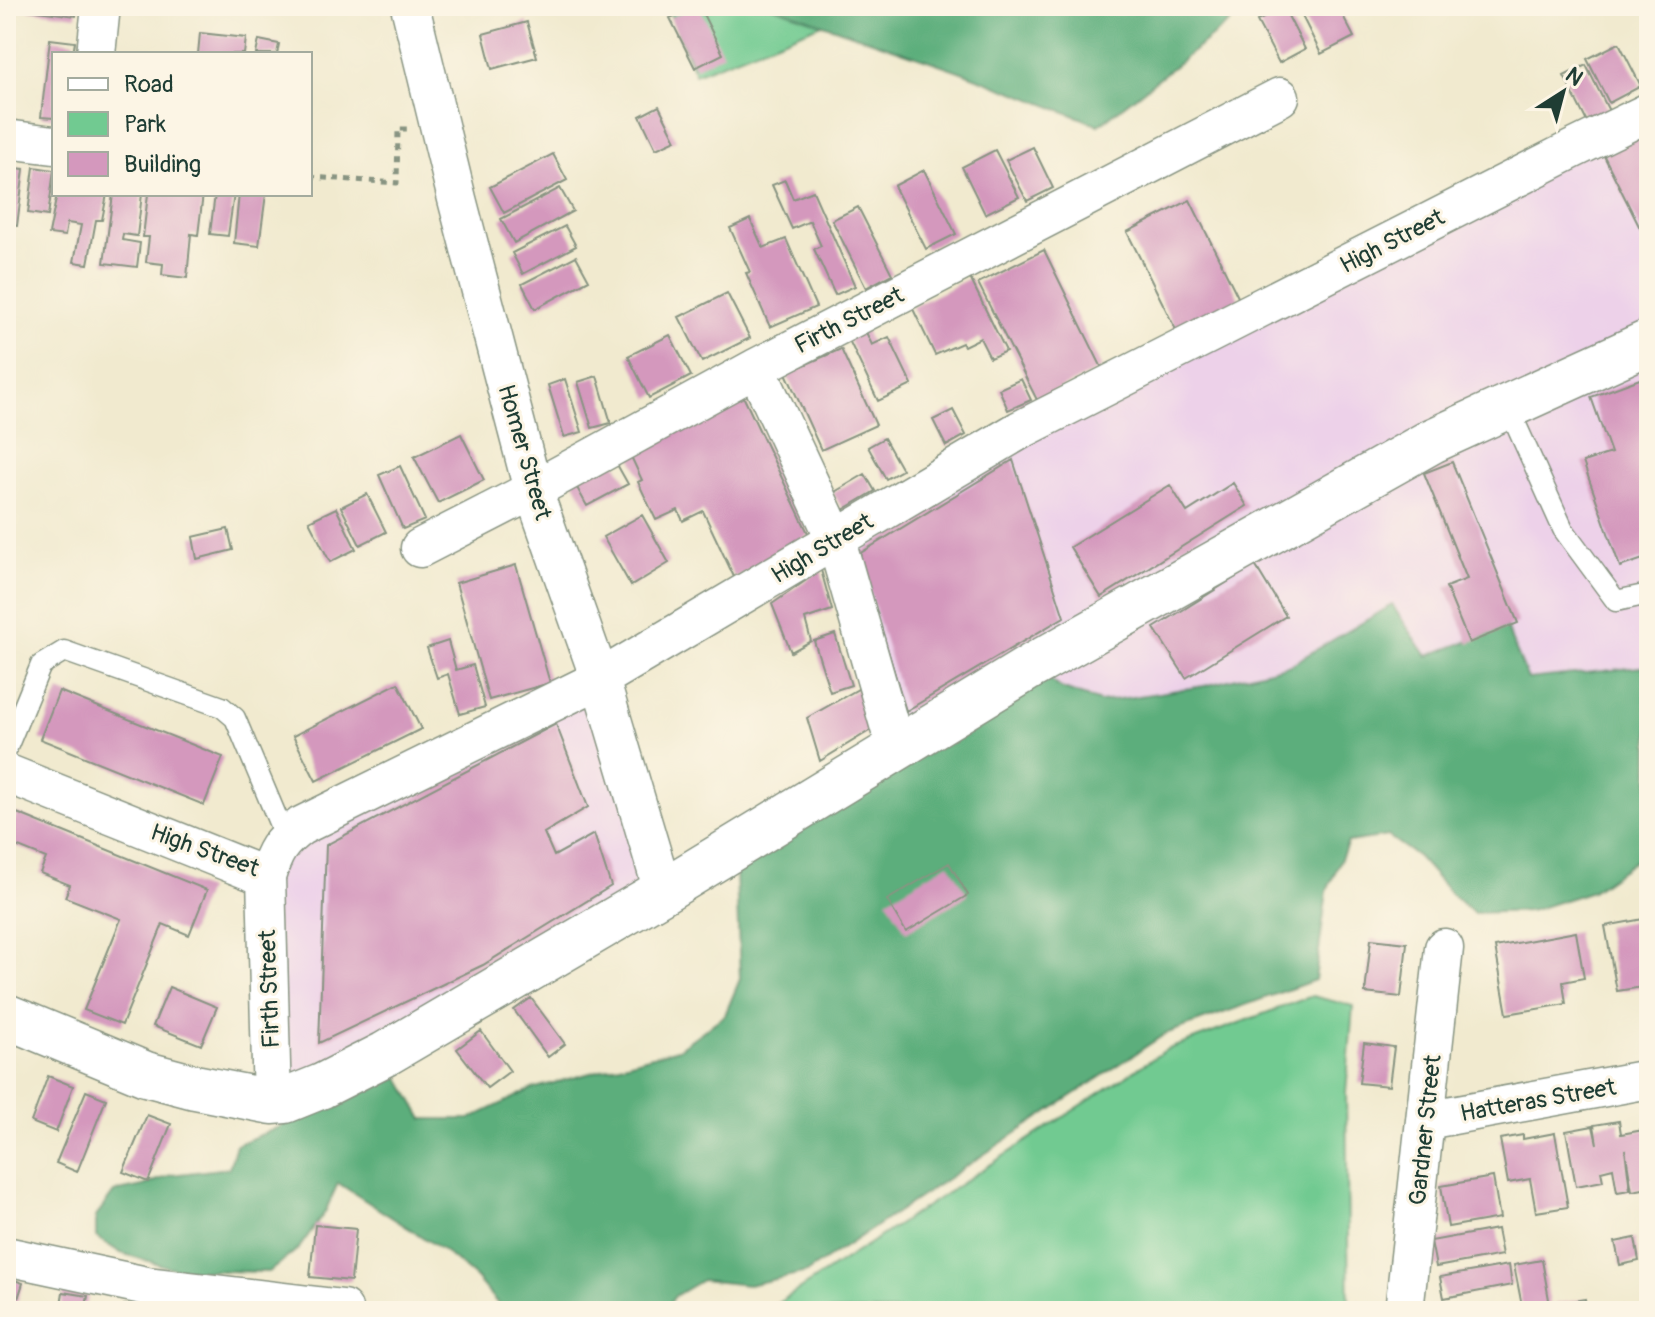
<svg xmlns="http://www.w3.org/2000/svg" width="1655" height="1317" font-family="Pangolin,sans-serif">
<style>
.built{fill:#edd1e9}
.green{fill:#71ca91;stroke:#488462;stroke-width:2}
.forest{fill:#5cae7b;stroke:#3e7658;stroke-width:2}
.building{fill:#d498bd}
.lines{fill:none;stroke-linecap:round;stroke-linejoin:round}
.service-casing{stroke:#889482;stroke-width:23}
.minor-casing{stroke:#889482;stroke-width:41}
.tertiary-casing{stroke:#889482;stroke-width:47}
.path{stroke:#889482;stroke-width:5;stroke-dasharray:6 6;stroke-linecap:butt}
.service{stroke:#fff;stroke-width:20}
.minor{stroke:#fff;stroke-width:38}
.tertiary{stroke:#fff;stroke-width:44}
.labels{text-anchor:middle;stroke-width:6;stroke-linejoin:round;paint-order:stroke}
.street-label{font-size:24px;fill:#1f3d34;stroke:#fcf5e5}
</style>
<rect width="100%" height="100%" fill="#fcf5e5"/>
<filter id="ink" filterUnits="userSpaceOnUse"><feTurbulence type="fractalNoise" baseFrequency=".0125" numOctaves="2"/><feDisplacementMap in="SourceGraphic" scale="16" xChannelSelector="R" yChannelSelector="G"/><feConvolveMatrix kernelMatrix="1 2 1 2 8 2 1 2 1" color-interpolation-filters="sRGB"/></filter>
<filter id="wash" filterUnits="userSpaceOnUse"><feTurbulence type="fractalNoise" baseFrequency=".006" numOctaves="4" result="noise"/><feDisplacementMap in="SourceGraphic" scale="32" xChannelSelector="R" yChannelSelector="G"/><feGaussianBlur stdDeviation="1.8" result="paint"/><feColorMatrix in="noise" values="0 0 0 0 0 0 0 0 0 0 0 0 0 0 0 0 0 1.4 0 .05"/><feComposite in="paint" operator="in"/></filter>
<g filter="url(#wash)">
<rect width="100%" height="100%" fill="#f1eacf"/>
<path class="built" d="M1649,112V666L1528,679L1505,627L1427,657L1392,605L1290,665L1204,686L1100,702L1061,688L1031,667L896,749L836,540Z
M600,679L663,891L285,1101L273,858Z"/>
<path class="green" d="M667,6H868L695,74Z
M1312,996L1353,1006L1346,1093L1349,1311H766L1166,1050Z"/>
<path class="forest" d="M771,6H1254L1243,12L1099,125L959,71Z
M1392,605L1427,656L1506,627L1528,679L1649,666V851L1592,891L1530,911L1474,913L1452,895L1418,857L1388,836L1348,842L1327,891L1315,980L1165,1034L807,1272L748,1285L702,1280L675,1296L664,1311H504L476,1278L444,1251L338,1183L325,1212L299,1248L269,1272L179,1270L121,1253L96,1237V1216L114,1192L143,1186L171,1175L229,1168L236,1145L399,1077L423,1119H470L532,1089L678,1049L725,1015L740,979L735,847L1032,666L1061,688L1100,702L1204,686L1290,665Z"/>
<g id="blocks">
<path class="building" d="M14,6H77L76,16L14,8Z
M695,6H699L723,54L695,68L670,18Z
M1297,6H1338L1354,37L1321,54Z
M1284,8L1305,49L1279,63L1257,21Z
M527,22L537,57L492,69L483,34Z
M200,33L246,38L244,54H198Z
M50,39L75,42L73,54H54V118L41,117Z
M259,40L279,44L277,54H256Z
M1619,43L1641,86L1609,103L1587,59Z
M1586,65L1609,111L1587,122L1564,76Z
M659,106L676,140L656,149L640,116Z
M1649,131V246L1603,154Z
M1033,147L1053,188L1027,201L1006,160Z
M995,150L1019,197L985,214L962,167Z
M553,154L567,180L504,213L490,187Z
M6,167L24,169L17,226L6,225Z
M34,167L54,170L48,216L28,213Z
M924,170L956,234L926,249L894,186Z
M785,180L793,199L813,191L855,286L835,295L814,249L821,246L810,221L792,229L772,185Z
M560,188L573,211L514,243L501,219Z
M57,194H107L102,220H96L88,264L74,262L81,225L67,223L65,236L49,234Z
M113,194H142L137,236L123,234L122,240L140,243L137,267L104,263Z
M148,194H203L198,235L191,234L187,278L162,275L163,264L146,262L149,237H143Z
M215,194H234L228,236L210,234Z
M239,194H266L259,246L234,243Z
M1190,200L1239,299L1176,330L1127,232Z
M858,207L892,274L866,288L832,220Z
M750,219L763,248L786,239L816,307L770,327L746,273L750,272L730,228Z
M565,226L576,246L523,274L512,253Z
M1044,250L1102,368L1037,400L978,283Z
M576,256L589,280L535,309L522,284Z
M970,278L1006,351L990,358L980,338L964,346L962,343L935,355L912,307Z
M727,293L750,338L702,362L679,317Z
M865,330L872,345L889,337L912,385L878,401L848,338Z
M670,335L691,376L649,398L628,356Z
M841,349L876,425L821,450L786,373Z
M597,376L611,423L592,428L578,382Z
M1648,376L1649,557L1620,567L1583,462L1611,453L1591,397Z
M565,379L582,432L564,437L548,385Z
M1021,379L1031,400L1008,410L999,389Z
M743,396L809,535L735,579L703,511L683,521L678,510L656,520L638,482L642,480L628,450Z
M953,410L966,435L946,446L933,420Z
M461,434L484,480L438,503L414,457Z
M884,438L902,470L886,479L868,447Z
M610,452L628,484L587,506L570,475Z
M1013,460L1064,617L906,711L859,554Z
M1452,462L1518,623L1469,643L1446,587L1467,579L1424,473Z
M400,466L425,520L403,529L379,475Z
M865,474L875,491L843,510L833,493Z
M1233,483L1247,506L1101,597L1070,547L1170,485L1187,512Z
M367,494L386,532L360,545L341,507Z
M336,508L356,549L330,562L309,521Z
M642,515L669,563L631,586L603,537Z
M228,529L233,550L197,559L193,537Z
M516,565L550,683L489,700L456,583Z
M1255,565L1286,616L1186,678L1154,628Z
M821,570L832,610L805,619L811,641L791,652L772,604Z
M835,634L851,685L830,692L814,641Z
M448,641L456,670L473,665L485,707L460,714L448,674L437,678L427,648Z
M398,683L421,729L316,781L293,736Z
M860,688L874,728L820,761L807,718Z
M59,691L223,757L204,805L40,739Z
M556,724L588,807L544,833L554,856L594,834L611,886L483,965L319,1043L326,845Z
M17,813L207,890L189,935L163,924L122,1025L84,1010L121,919L65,897L70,885L40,873L46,858L6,842Z
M949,863L968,895L906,932L887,900Z
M1649,918V986L1617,991L1605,926Z
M1576,932L1584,978L1563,982L1566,1004L1507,1014L1495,947Z
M1371,939L1407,943L1401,997L1365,993Z
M169,987L217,1007L201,1045L153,1026Z
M531,998L565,1044L548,1057L514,1010Z
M481,1031L510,1071L487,1088L457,1049Z
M1364,1043L1394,1047L1389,1086L1359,1083Z
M48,1076L73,1086L56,1132L31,1122Z
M86,1091L106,1099L77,1172L56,1163Z
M147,1115L171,1124L148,1182L123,1172Z
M1619,1121L1621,1134L1649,1129V1188L1632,1191L1625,1149L1630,1190L1617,1192L1613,1168L1601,1171L1603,1181L1576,1186L1566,1131L1593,1126L1597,1144L1594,1125Z
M1555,1133L1568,1207L1536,1212L1530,1179L1508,1183L1500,1139L1523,1135V1139Z
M1493,1177L1500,1218L1448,1227L1441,1186Z
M315,1225L356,1229L351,1281L310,1277Z
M1497,1229L1502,1255L1436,1267L1431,1241Z
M1635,1238L1639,1261L1620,1265L1615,1242Z
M1542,1260L1551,1311H1523L1514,1265Z
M1509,1265L1512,1285L1444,1298L1440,1277Z
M6,1277L23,1283L14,1311H6Z
M63,1292L88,1296L85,1311H60Z
M1585,1299L1587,1311H1557L1556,1304Z
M124,1305L152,1306V1311H123Z"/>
</g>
</g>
<g filter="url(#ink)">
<use href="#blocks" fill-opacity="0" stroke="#889482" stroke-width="2"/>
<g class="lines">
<defs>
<path id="service" d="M1508,407L1563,529L1616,601L1649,594
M6,750L41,665L64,651L222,707L235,718L285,837"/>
<path id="minor" d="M410,6L457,199L533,490L600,679L663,891
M96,54L101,6
M6,139L54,145
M756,368L836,540L896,749
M420,548L533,490L756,368L1280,97
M6,773L266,877
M272,1102L266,877C274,852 279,842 301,826L600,679L1020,430L1573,149L1649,112
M1426,1120L1649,1079
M6,1256L147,1286L343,1309
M1404,1311L1444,948"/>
<path id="tertiary" d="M6,1016L146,1074L195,1087L272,1102L285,1101L322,1086L385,1054L663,891L1032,666L1432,441L1649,342"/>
</defs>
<use href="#service" class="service-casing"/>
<use href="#minor" class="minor-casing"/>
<use href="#tertiary" class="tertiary-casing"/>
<path class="path" d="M310,177L397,183L398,129H408"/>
<use href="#service" class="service"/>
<use href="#minor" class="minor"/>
<use href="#tertiary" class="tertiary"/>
</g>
</g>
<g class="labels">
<g class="street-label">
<text transform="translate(1392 241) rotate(-27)" y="8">High Street</text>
<text transform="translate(849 320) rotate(-27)" y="8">Firth Street</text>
<text transform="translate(525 452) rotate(74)" y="8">Homer Street</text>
<text transform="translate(822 548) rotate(-31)" y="8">High Street</text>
<text transform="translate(205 850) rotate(20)" y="8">High Street</text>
<text transform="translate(269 989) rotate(-92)" y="8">Firth Street</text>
<text transform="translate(1538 1100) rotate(-10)" y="8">Hatteras Street</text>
<text transform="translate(1425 1130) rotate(-84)" y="8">Gardner Street</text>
</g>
</g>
<rect width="1655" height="1317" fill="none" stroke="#fcf5e5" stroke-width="32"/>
<rect x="52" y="52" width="260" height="144" fill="#fcf5e5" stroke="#a4ab9e" stroke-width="2"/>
<rect x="68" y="78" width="40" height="12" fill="#ffffff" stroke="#a4ab9e" stroke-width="2"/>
<text x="124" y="92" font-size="24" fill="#1f3d34">Road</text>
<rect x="68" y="112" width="40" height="24" fill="#71ca91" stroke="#a4ab9e" stroke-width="2"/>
<text x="124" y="132" font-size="24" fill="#1f3d34">Park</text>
<rect x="68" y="152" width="40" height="24" fill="#d498bd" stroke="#a4ab9e" stroke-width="2"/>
<text x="124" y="172" font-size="24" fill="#1f3d34">Building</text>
<g transform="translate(1563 92) rotate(36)" stroke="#fcf5e5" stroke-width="6" paint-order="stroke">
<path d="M0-6L14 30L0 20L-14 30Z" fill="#1f3d34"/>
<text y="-12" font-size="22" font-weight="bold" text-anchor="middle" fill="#1f3d34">N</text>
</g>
</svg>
